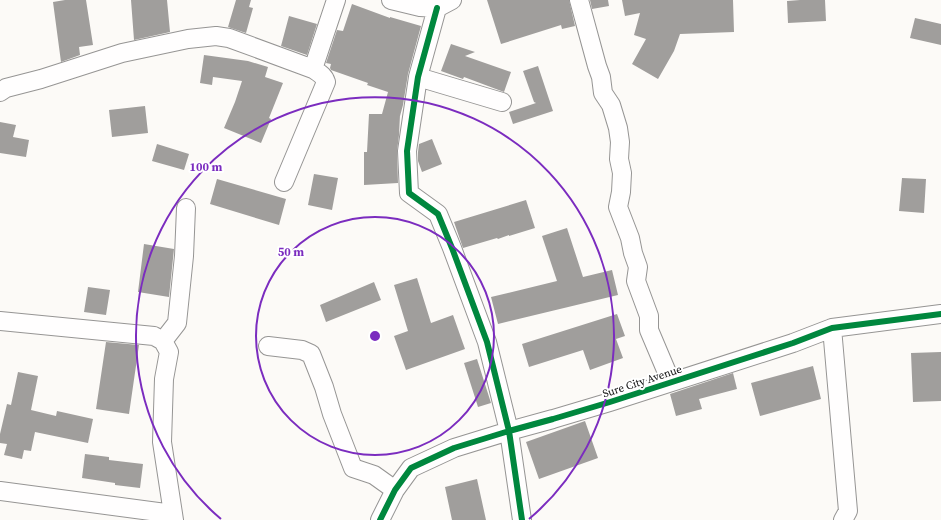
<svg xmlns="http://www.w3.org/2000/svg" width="941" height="520" font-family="'Source Serif 4',serif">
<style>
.building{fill:#a09e9c}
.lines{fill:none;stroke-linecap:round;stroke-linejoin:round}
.minor-casing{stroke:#969594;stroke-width:20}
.minor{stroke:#fffefe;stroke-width:18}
.cycleway-casing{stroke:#fff;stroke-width:8}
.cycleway{stroke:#00873e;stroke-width:6}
.ring{fill:none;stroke:#7b2cbf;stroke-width:2}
.labels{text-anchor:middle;stroke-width:4;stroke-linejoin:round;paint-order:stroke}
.street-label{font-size:11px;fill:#101010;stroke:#fff}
.centre{fill:#7b2cbf;stroke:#fff;stroke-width:2}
.ring-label{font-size:12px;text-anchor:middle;font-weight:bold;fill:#7b2cbf;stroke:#fff;stroke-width:4;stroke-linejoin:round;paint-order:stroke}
</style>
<rect width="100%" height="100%" fill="#fcfaf7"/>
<path class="building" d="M65,0H86L93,45L79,47L80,55L61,62L53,2Z
M131,0H167L170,32L134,40Z
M236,0H251L249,7L253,8L246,33L228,27Z
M487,0H569L575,26L562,29L561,25L501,44Z
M590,0H608L609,6L592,9Z
M622,0H733L734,32L680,34L674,51L658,79L632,64L646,39L634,35L640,13L625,16Z
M800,0H825L826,21L788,23L787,1Z
M352,4L390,18V17L421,26L408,74L403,105L400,116V115L399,135L397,151L398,183L364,185V152H367L369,114H382L388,92L367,85L368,83L331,70L330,68L331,64L326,63L337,30L343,31Z
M289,16L317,24L307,55L281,46Z
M915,18L941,24V45L910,38Z
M451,44L475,52L465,56L511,72L504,92L464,77L463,79L441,71Z
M204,55L248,61L268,67L265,77L283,83L269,118L271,119L261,143L224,128L235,102L242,81L213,77L212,85L200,83Z
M538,66L553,111L513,124L509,112L536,103L534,102L523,71Z
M145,106L148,133L112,137L109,110Z
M0,122L16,125L13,137L29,140L26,157L0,153Z
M432,139L442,164L422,172L418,161V152L419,144Z
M157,144L189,154L184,170L152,161Z
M314,174L338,178L332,210L308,205Z
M902,178L926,179L924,213L899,211Z
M217,179L286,199L279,225L210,204Z
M526,200L535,228L509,236V235L498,239L497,238L463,248L454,222Z
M567,228L583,277L612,270L618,295L498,324L491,297L557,281L542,236Z
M144,244L174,249L169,297L138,292Z
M417,278L431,323L453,315L465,349L406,370L394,336L408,331L394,285Z
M374,282L381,300L326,322L320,305Z
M88,287L110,290L106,315L84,312Z
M617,314L625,336L616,339L623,358L590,370L583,350L529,367L522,344Z
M106,342L139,345L129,414L96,409Z
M941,352V401L913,402L911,353Z
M477,359L491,403L478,407L464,363Z
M813,366L821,399L760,416L751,383Z
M18,372L38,376L31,410L56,416L57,411L93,419L88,443L35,432L31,451L24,450L22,459L4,455L7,444L0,443V434L7,404L11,405Z
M733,373L737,389L699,399L702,409L676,416L670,394Z
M585,421L598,458L539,479L526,442Z
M85,454L109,457V460L143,464L140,488L115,485V483L82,478Z
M477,479L486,520H452L445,487Z"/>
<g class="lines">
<defs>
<path id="minor" d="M391,0L420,7L437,8L452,0
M579,0L597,66L601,77L603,93L611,105L618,128L620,142L619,159L622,173L621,192L618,207L630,238L633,253L638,267L636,281L649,316V330L671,382
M437,8L418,77L407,151L409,193L438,214L452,248L487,342L509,431L522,520
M313,69L336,0
M418,77L502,102
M0,92L6,88L41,79L122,53L188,39L216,36L229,38L313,69C319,73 324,75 326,82L284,182
M0,321L154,336L163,341L169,352L164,379L162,442L174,520
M832,328L848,511L843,520
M163,341L177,323L184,256L186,208
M268,346L302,350L311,354L324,387L332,414L353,468L374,475L395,490
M0,491L173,514
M380,520L395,490L411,468L454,448L509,431L553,419L610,402L793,343L832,328L941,314"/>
</defs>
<use href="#minor" class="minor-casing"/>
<use href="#minor" class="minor"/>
<defs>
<path id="cycleway" d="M437,8L418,77L407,151L409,193L438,214L452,248L487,342L509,431L522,520
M380,520L395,490L411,468L454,448L509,431L553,419L610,402L793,343L832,328L941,314"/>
</defs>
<use href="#cycleway" class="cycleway-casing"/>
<use href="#cycleway" class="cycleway"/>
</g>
<g class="ring">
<circle cx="375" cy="336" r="119"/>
<path d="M221 519A239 239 0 1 1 529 519"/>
</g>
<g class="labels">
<g class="street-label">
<text transform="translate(642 381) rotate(-18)" y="4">Sure City Avenue</text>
</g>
</g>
<circle cx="375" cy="336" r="6" class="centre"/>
<g class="ring-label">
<text x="206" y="171">100 m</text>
<text x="291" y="256">50 m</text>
</g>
</svg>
